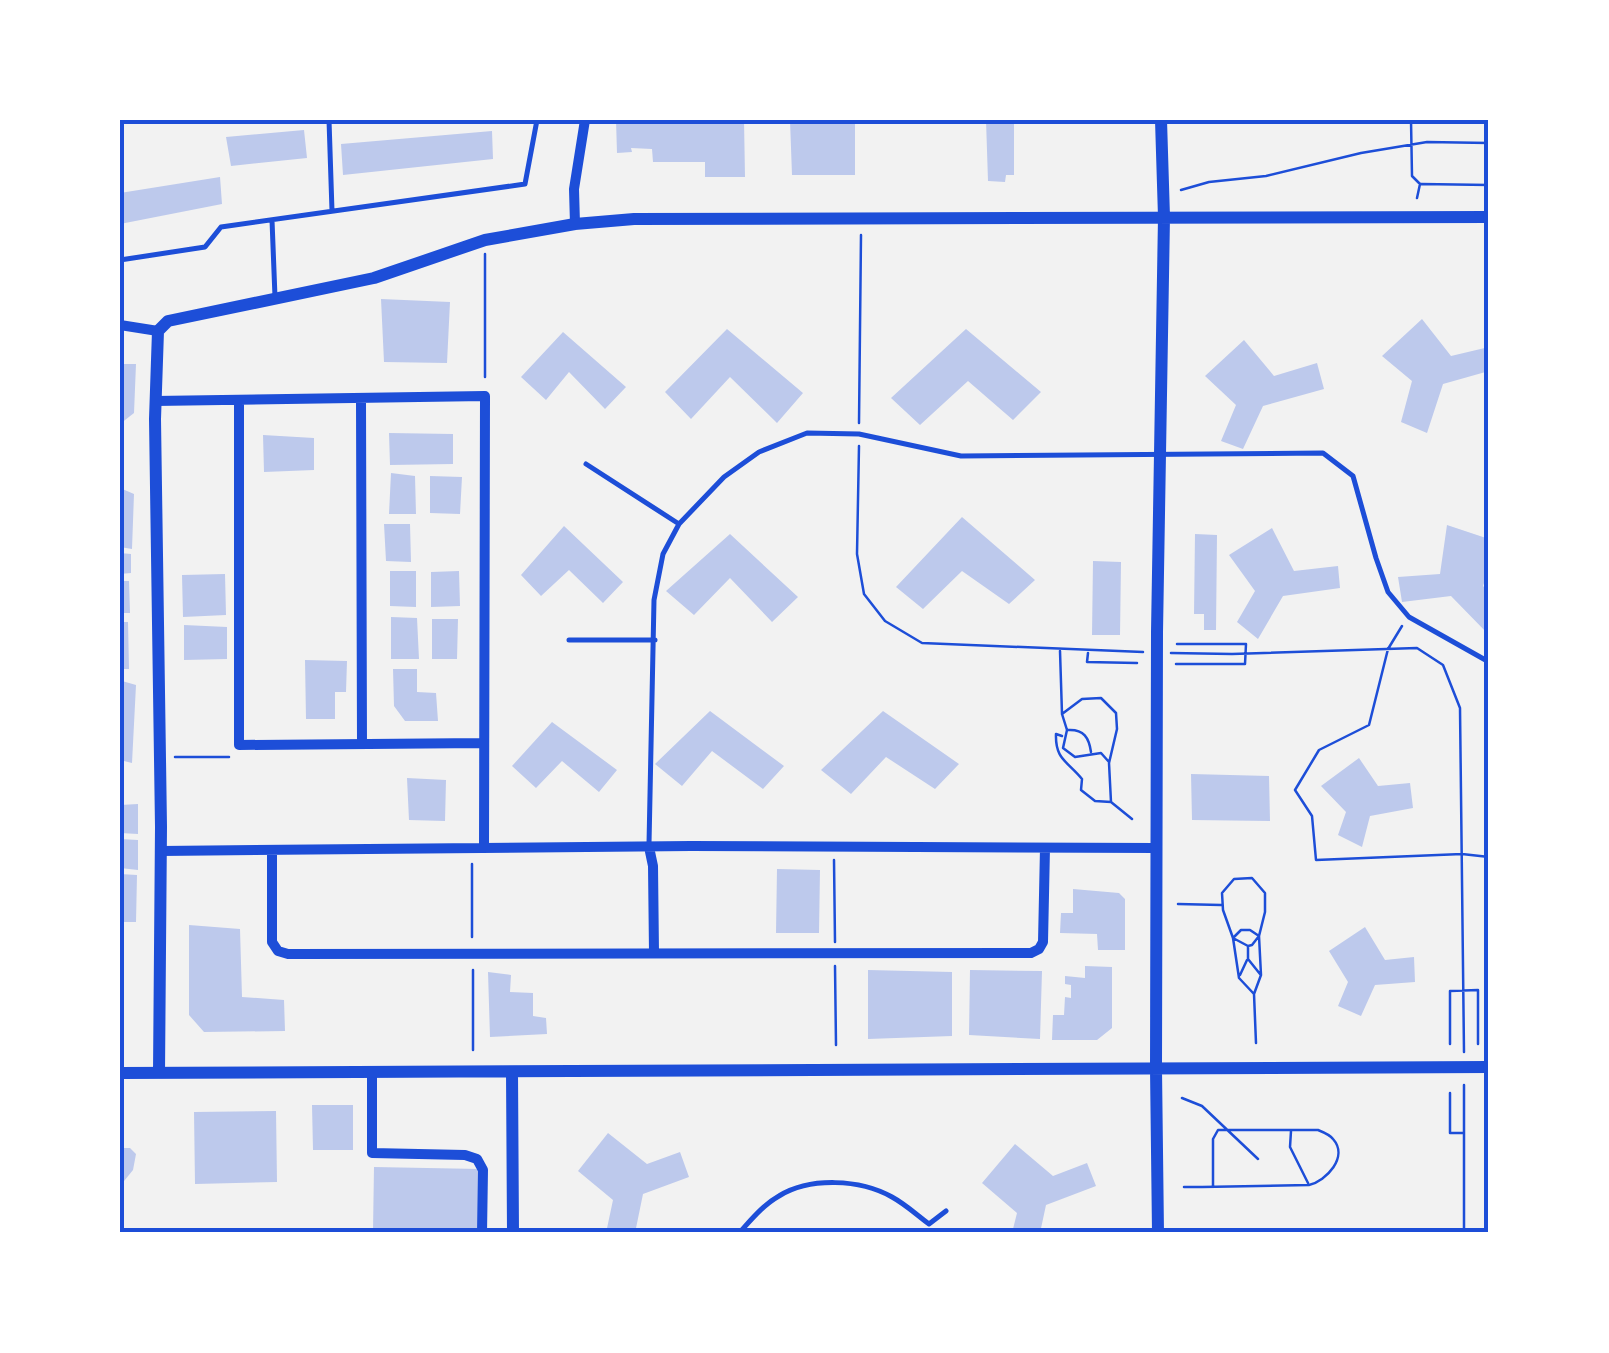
<svg xmlns="http://www.w3.org/2000/svg" width="1609" height="1353" font-family="Montserrat,sans-serif">
<style>
.building{fill:#bdc9ec}
.lines{fill:none;stroke-linecap:round;stroke-linejoin:round}
.path{stroke:#1d4ed8;stroke-width:2.5}
.service{stroke:#1d4ed8;stroke-width:5}
.minor{stroke:#1d4ed8;stroke-width:10}
.tertiary{stroke:#1d4ed8;stroke-width:12}
.neatline{fill:none;stroke:#1d4ed8;stroke-width:4}
</style>
<rect width="100%" height="100%" fill="#f2f2f2"/>
<path class="building" d="M616,120H744L745,177H705V162H653L652,149L631,148L632,152L617,153Z
M790,120H855V175H792Z
M986,120H1014V175H1006L1005,182L988,181Z
M304,130L307,158L231,166L226,137Z
M492,131L493,159L343,175L341,144Z
M220,177L222,204L120,224V193Z
M381,299L450,302L447,363L384,362Z
M1422,319L1451,356L1489,347V371L1443,384L1427,433L1401,422L1412,381L1382,356Z
M727,329L803,393L777,423L730,377L691,419L665,392Z
M966,329L1041,392L1013,420L968,381L920,425L891,398Z
M563,332L626,387L605,409L569,372L546,400L521,377Z
M1244,340L1274,376L1317,363L1324,389L1263,406L1243,449L1221,441L1236,405L1205,376Z
M120,364H136L134,413L120,424Z
M389,433L453,434V464L390,465Z
M263,435L314,438V470L264,472Z
M391,473L415,476L416,514H389Z
M430,476L462,477L460,514L430,513Z
M120,488L134,494L132,549L120,547Z
M962,517L1035,580L1009,604L962,571L923,609L896,587Z
M384,524H410L411,562L386,561Z
M1447,525L1489,539V569L1483,586L1489,592V635L1451,596L1402,602L1398,577L1440,574Z
M564,526L623,582L603,603L569,570L541,596L521,575Z
M1272,528L1294,571L1338,566L1340,588L1283,596L1258,639L1237,622L1255,591L1229,555Z
M730,534L798,597L772,622L730,578L694,615L666,591Z
M1195,534L1217,535L1216,630H1204V614H1194Z
M120,553L131,554V573L120,574Z
M1093,561L1121,562L1120,635H1092Z
M390,571H416V607L390,606Z
M459,571L460,606L431,607V572Z
M225,574L226,615L183,617L182,575Z
M120,581H129L130,613H120Z
M391,617L417,618L419,659H391Z
M432,619H458L457,659H432Z
M120,622H128L129,669H120Z
M184,625L227,627V659L184,660Z
M305,660L347,661L346,692H335V719H306Z
M393,669H417V692L436,693L438,721H405L394,706Z
M122,681L136,685L132,763L120,760Z
M710,711L784,766L763,789L712,751L682,786L655,764Z
M883,711L959,764L935,789L886,757L851,794L821,770Z
M552,722L617,770L599,792L562,761L536,788L512,766Z
M1359,758L1378,786L1410,783L1413,808L1370,816L1362,847L1338,835L1346,812L1321,786Z
M1191,774L1269,776L1270,821L1192,820Z
M407,778L446,780L445,821L409,820Z
M138,804V834L120,833V805Z
M120,839L138,840V870L120,868Z
M777,869L820,870L819,933H776Z
M120,874L137,875L136,922H122Z
M1073,889L1119,893L1125,899V950H1098L1097,934L1060,933L1061,913H1073Z
M189,925L240,929L242,997L284,1000L285,1031L204,1032L189,1015Z
M1365,927L1385,960L1414,957L1415,982L1375,985L1361,1016L1338,1006L1348,982L1329,951Z
M1085,966L1112,967V1028L1097,1040H1052L1053,1015H1064L1065,997L1071,998V985L1065,984V976L1085,978Z
M868,970L952,972V1036L868,1039Z
M970,970L1042,971L1040,1039L969,1035Z
M488,972L511,975L510,992L533,993V1016L546,1018L547,1034L490,1037Z
M312,1105H353V1150H313Z
M276,1111L277,1182L195,1184L194,1112Z
M608,1133L647,1164L680,1152L689,1177L643,1194L635,1233H606L613,1200L578,1171Z
M1015,1144L1053,1176L1087,1163L1096,1186L1046,1205L1040,1233H1012L1017,1213L982,1183Z
M120,1148H130L136,1154L133,1170L120,1186Z
M374,1167L480,1169L478,1233L373,1231Z"/>
<g class="lines">
<path class="path" d="M1411,120L1412,176L1420,184L1417,198
M1421,184L1489,185
M1181,190L1209,182L1266,176L1361,153L1427,142L1489,143
M485,254V377
M859,423L861,235
M859,446L857,554L864,594L885,621L922,643L1143,652
M1402,626L1388,649L1369,725L1319,750L1295,790L1312,816L1316,860L1462,854L1489,857
M1060,651L1062,714L1067,730L1063,748L1075,757L1101,753L1109,762
M1088,653L1087,662L1137,663
M1171,653L1232,654L1417,648L1443,665L1460,708L1464,1052
M1176,664H1245L1246,644H1177
M1062,714L1082,699L1101,698L1116,713L1117,729L1109,763L1111,802
M1068,730C1084,729 1089,738 1091,752
M1062,736L1056,734C1055,759 1067,761 1082,779L1081,790L1095,801L1111,802L1132,819
M175,757H229
M834,860L835,942
M472,864V937
M1178,904L1221,905
M1248,946L1233,938L1241,930H1250L1259,936L1252,945L1248,946V959L1260,974
M835,966L836,1045
M473,970V1050
M1240,975L1247,960
M1254,994L1239,978L1233,938L1223,910L1222,893L1234,879L1252,878L1265,893V912L1259,936L1261,975L1254,994L1256,1043
M1450,1044V991L1478,990V1044
M1450,1093V1133H1463
M1182,1098L1202,1106L1258,1159
M1291,1131L1290,1147L1308,1183
M1184,1187H1202L1309,1185C1326,1181 1349,1157 1333,1139C1330,1135 1323,1132 1318,1130H1218L1213,1139V1187
M1464,1233V1085"/>
<path class="service" d="M329,120L332,211
M272,220L275,297
M120,260L205,247L221,227L525,184L537,120
M586,464L679,524
M569,640H655
M649,844L654,600L663,554L679,524L724,477L759,452L807,433L859,434L961,456L1323,453L1353,476L1376,558L1388,592L1409,617L1489,662
M739,1233C751,1220 763,1205 779,1196C810,1177 860,1179 892,1197C905,1204 917,1215 929,1224L946,1211"/>
<path class="minor" d="M575,224L574,189L585,120
M120,325L158,331
M239,400V745L483,743
M361,400L362,744
M155,401L485,396L484,847
M649,847L653,866L654,953
M161,851L691,846L1156,848
M272,852V942L278,951L288,954L1031,953L1039,949L1043,942L1045,848
M372,1072V1153L465,1155L477,1159L483,1170L482,1233"/>
<path class="tertiary" d="M512,1072L513,1233
M120,1073L1489,1067
M159,1073L161,827L155,419L158,331L168,321L374,278L485,240L575,224L634,219L1489,217
M1158,1233L1156,1069L1157,632L1164,217L1161,120"/>
</g>
<rect width="1609" height="1353" fill="none" stroke="#ffffff" stroke-width="245"/>
<rect x="122" y="122" width="1364" height="1108" class="neatline"/>
</svg>
